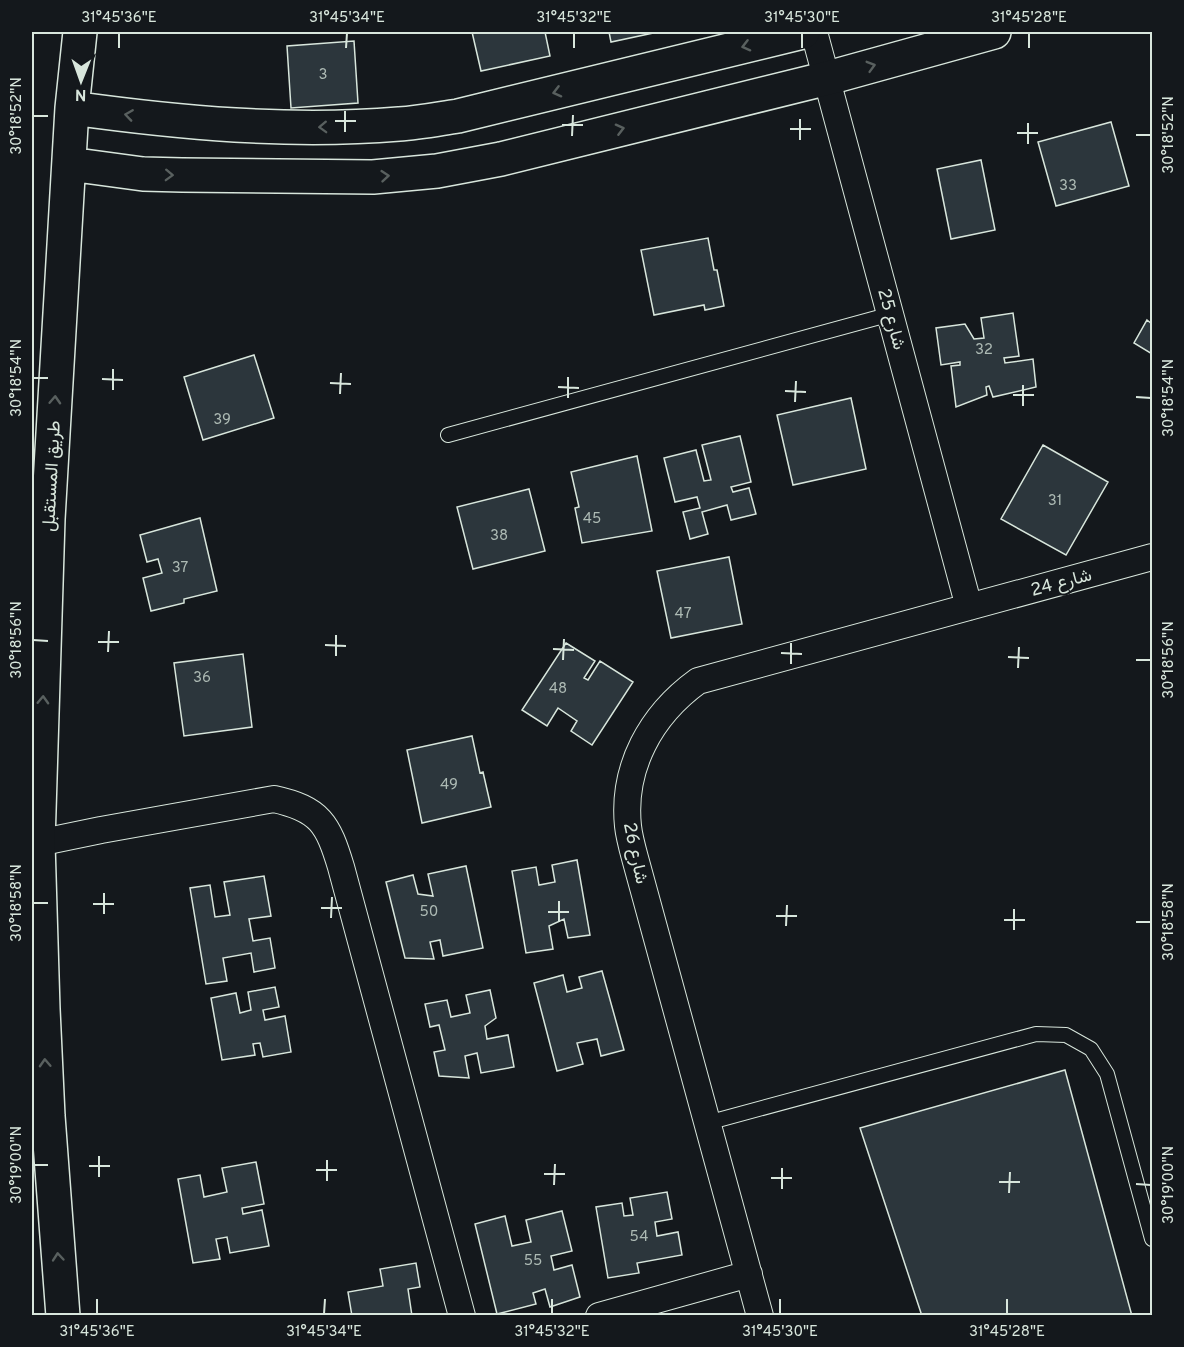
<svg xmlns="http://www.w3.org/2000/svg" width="1184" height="1347" font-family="Overpass,Vazirmatn,sans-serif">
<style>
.building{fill:#2c363c;stroke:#d8e6dc;stroke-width:1.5}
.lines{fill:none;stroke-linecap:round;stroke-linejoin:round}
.lane-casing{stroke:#d8e6dc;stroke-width:16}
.street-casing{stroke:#d8e6dc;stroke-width:28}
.secondary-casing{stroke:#d8e6dc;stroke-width:36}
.lane{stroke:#14181c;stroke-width:14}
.street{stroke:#14181c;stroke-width:26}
.secondary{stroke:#14181c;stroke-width:33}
.oneway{stroke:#59605f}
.ticks{fill:none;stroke:#d8e6dc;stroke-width:2}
.labels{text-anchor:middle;stroke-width:4.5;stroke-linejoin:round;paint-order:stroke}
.number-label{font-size:15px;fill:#adbab4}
.street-label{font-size:18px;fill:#d8e6dc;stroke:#14181c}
.neatline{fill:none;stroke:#d8e6dc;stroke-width:2}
.ticks-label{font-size:15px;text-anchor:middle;fill:#d8e6dc}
</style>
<rect width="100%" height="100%" fill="#14181c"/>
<path class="building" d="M472,32H545L550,56L481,71Z
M609,32H658L611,42Z
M354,41L358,103L291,108L287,46Z
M1111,122L1129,186L1056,206L1038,142Z
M981,160L995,230L951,239L937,169Z
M708,238L714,270H717L724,306L705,310L704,305L654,315L641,250Z
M1013,313L1019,356L1004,358L1005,363L1033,359L1036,387L993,397L989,386L986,387L987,395L956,407L951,366L960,365V362L941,365L936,328L965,324L974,339L984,338L981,318Z
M1147,320L1152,324V354L1134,343Z
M254,355L274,418L203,440L184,377Z
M851,398L866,469L793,485L777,415Z
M740,436L751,482L731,487L733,492L749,488L756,514L731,520L727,505L702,512L708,534L690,539L683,512L700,508L697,497L675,502L664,458L696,450L704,481L711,480L702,445Z
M1043,445L1108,482L1066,555L1001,519Z
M637,456L652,531L582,543L575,508L579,507L571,472Z
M529,489L545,551L473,569L457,507Z
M200,518L217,591L184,599V603L151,611L143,578L162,573L158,559L147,562L140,535Z
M729,557L742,624L671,638L657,571Z
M566,643L595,661L584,678L588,680L600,661L633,682L592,745L571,731L577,721L558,708L547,726L522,710Z
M243,654L252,727L184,736L174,663Z
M472,736L480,773L483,772L491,807L422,823L407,750Z
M577,860L590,935L568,938L564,919L549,926L553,949L526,953L512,871L536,867L539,885L555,882L552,865Z
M466,866L483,948L443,956L440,940L430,942L434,959L405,958L386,882L413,875L418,894L433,896L428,874Z
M264,876L271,916L249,919L253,941L270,938L275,968L254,972L251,953L223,958L227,981L206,984L190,888L210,885L215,917L230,915L224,882Z
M602,971L624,1050L601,1056L597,1039L577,1043L583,1064L557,1071L534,983L563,975L567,992L582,988L579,977Z
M275,987L279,1007L263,1010L265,1020L285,1016L291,1052L263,1057L260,1043L253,1044L255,1055L222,1060L211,998L236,993L240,1013L251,1010L248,992Z
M490,990L496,1018L485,1026L487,1039L508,1035L514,1067L481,1073L477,1053L465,1056L469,1078L439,1076L434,1052L445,1050L439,1025L430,1027L425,1004L447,1000L451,1017L470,1013L466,995Z
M1065,1070L1132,1316H922L860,1128Z
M256,1162L264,1204L242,1208L243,1214L262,1210L269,1246L230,1253L227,1237L216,1239L220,1259L193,1263L178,1179L200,1175L204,1197L227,1192L222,1168Z
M667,1192L672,1219L655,1222L657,1236L678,1232L682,1255L637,1263L639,1273L608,1278L596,1207L622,1203L624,1216L633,1215L630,1198Z
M562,1211L572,1251L551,1256L554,1270L572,1265L580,1297L550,1307L545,1289L533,1293L536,1304L497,1314L475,1224L505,1216L512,1246L531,1242L526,1220Z
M416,1263L420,1287L408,1289L412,1316H352L348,1292L383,1286L380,1269Z"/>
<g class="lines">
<defs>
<path id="lane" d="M448,435L891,314
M707,1123L1036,1034L1066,1035L1091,1049L1107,1074L1152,1239"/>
<path id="street" d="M814,32L969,607
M38,843L101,830L274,799C320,809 328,824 341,867L462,1316
M599,1316L749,1274
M760,1316L635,858C632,847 629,836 628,826C622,767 651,715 698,681L1152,557"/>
<path id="secondary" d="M72,108C180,123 290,133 399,124C419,123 438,119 458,116L803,32
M69,164L143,174L182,175L373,177L437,171L501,159L828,78L994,32
M63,1316L48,1116L43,1009L38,843L48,519L72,108L80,32"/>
</defs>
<use href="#lane" class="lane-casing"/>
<use href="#street" class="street-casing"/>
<use href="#secondary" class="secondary-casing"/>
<use href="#lane" class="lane"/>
<use href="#street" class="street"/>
<use href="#secondary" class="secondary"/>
</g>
<defs><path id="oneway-chevron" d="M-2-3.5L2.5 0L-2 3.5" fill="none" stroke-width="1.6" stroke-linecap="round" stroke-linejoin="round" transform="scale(1.5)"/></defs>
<g class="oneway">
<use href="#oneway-chevron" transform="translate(746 46) rotate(166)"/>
<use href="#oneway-chevron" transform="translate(871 66) rotate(-16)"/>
<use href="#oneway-chevron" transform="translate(557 92) rotate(166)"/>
<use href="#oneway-chevron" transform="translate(129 115) rotate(-172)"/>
<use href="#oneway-chevron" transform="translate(323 127) rotate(178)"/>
<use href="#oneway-chevron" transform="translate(620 129) rotate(-14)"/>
<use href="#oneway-chevron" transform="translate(169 175) rotate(2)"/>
<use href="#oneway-chevron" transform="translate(385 176) rotate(-5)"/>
<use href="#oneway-chevron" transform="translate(55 400) rotate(-87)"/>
<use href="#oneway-chevron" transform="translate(43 700) rotate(-88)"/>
<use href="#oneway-chevron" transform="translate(45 1063) rotate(-93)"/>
<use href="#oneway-chevron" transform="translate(58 1257) rotate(-95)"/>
</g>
<path class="ticks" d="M119,48V33M346,48L347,33M574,48V33M802,48V33M1029,48V33M33,116H48M335,121H356M562,125H583M790,129H811M345,132V111M1017,133H1038M1136,135H1151M572,136L573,115M800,140V119M1028,144V123M33,378H48M102,379L123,380M330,383L351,384M558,387L579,388M113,390V369M785,391L806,392M340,394L341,373M1013,395H1034M1136,397L1151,398M568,398V377M795,402L796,381M1023,406V385M33,640L48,641M98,642H119M325,645L346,646M553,649L574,650M108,652L109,631M781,653L802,654M336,656V635M1008,657L1029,658M563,660L564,639M1136,660H1151M791,664V643M1018,668L1019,647M33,903H48M93,904H114M321,908H342M548,912H569M104,914V893M776,916H797M331,918L332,897M1004,920H1025M559,922V901M1136,922H1151M786,926L787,905M1014,930V909M33,1165H48M89,1166H110M316,1170H337M544,1174H565M99,1177V1156M771,1178H792M327,1181V1160M999,1182H1020M1136,1184L1151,1185M554,1185L555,1164M782,1189V1168M1009,1193L1010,1172M97,1314V1299M324,1314L325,1299M552,1314V1299M780,1314V1299M1007,1314V1299"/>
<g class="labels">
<g class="number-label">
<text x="323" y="79">3</text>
<text x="1068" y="190">33</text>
<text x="984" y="354">32</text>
<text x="222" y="424">39</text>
<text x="1055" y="505">31</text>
<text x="592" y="523">45</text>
<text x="499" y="540">38</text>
<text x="180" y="572">37</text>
<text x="683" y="618">47</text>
<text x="202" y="682">36</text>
<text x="558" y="693">48</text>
<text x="449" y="789">49</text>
<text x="429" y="916">50</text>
<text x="639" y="1241">54</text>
<text x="533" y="1265">55</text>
</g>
<g class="street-label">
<text transform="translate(892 319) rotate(75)" y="6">شارع 25</text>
<text transform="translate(51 476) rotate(-87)" y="6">طريق المستقبل</text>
<text transform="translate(1061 582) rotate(-15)" y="6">شارع 24</text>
<text transform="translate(636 853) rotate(78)" y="6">شارع 26</text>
</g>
</g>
<rect width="1184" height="1347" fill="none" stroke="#14181c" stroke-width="66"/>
<g transform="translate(81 81) rotate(181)" stroke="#14181c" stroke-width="4.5" paint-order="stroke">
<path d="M0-4.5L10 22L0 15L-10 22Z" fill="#d8e6dc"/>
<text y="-9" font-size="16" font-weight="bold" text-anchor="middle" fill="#d8e6dc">N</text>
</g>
<rect x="33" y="33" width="1118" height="1281" class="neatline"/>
<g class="ticks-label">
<text x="119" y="22">31°45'36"E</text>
<text x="347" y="22">31°45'34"E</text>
<text x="574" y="22">31°45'32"E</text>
<text x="802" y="22">31°45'30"E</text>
<text x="1029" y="22">31°45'28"E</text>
<text transform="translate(16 116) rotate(-90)" y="5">30°18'52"N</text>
<text transform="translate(1168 135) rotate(-90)" y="5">30°18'52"N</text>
<text transform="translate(16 378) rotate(-90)" y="5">30°18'54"N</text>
<text transform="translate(1168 398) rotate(-90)" y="5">30°18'54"N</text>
<text transform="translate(16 640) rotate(-90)" y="5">30°18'56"N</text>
<text transform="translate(1168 660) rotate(-90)" y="5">30°18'56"N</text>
<text transform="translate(16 903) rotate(-90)" y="5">30°18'58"N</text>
<text transform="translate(1168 922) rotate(-90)" y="5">30°18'58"N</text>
<text transform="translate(16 1165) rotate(-90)" y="5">30°19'00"N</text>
<text transform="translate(1168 1185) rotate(-90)" y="5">30°19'00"N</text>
<text x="97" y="1336">31°45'36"E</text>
<text x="324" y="1336">31°45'34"E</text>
<text x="552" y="1336">31°45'32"E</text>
<text x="780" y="1336">31°45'30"E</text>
<text x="1007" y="1336">31°45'28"E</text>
</g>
</svg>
